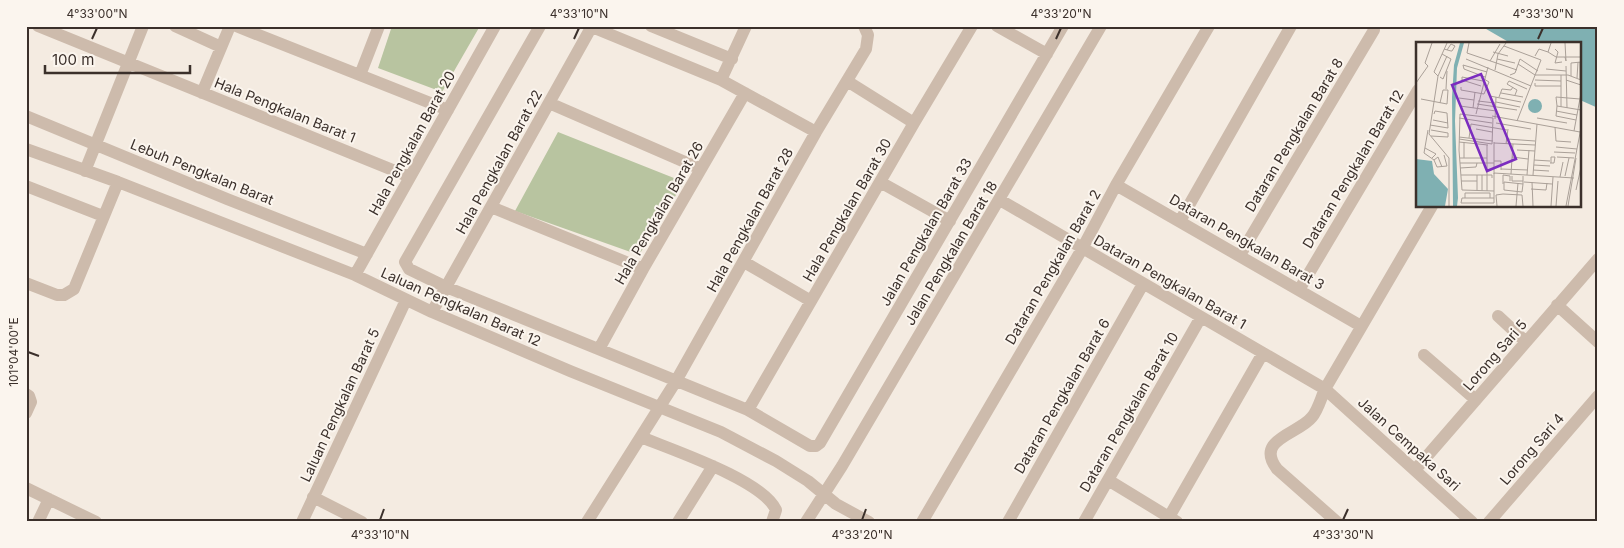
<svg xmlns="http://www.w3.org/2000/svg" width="1624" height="548" font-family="Inter,sans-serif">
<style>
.green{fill:#b8c4a0}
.water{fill:#7fb0b2}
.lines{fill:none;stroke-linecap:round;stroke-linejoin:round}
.minor{stroke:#cdbbac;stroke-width:12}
.ticks{fill:none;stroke:#3b302b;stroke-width:2}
.labels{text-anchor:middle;stroke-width:4;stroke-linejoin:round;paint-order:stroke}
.street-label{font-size:14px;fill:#3b302b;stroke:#fbf5ee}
.inset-road{fill:none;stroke:#aaa098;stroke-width:1}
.view{fill:#7b2cbf;fill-opacity:0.15;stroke:#7b2cbf;stroke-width:2.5}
.inset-edge{fill:none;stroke:#3b302b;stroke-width:2.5}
.neatline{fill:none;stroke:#3b302b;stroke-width:2}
.ticks-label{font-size:12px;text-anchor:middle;fill:#3b302b}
</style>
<rect width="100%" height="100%" fill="#f4ebe1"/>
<path class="green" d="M392,26H480L442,92L378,68Z
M558,132L684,182L639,255L515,211Z"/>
<path class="water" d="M1481,26H1598V108L1580,100V44H1512Z"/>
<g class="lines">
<path class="minor" d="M38,26L410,177
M175,26L221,47
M236,26L448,110
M540,26L405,262L409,269L446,287L748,410L810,446H816L820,443L1063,26
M651,26L732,59
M997,26L1047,54
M592,27L721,80L816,132
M360,75L379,26
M721,80L746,26
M847,81L914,123
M202,93L230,26
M549,103L701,169
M26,116L227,199L367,254
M26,149L118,182L355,275L432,312L570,371L721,432L776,461L808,481L836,504L869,522
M85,171L143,26
M880,182L950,221
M1116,185L1361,326
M26,186L103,216
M1000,200L1325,389L1472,522
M491,207L643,269
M1180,221L1291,26
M1240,255L1374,30
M744,262L811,301
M355,275L495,26
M26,283L57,295H64L74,289L118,182
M1299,290L1418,90
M1557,305L1598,342
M432,312L592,26
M1498,316L1526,342
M599,349L643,269L745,93
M1424,355L1476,400
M26,394L29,396L31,402L26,413
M748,410L914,123L972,26
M641,437C672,450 763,480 776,510L772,522
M1415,470L1598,259
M1108,480L1177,522
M26,488L96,522
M313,497L362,522
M1169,517L1263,353
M38,522L49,499
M302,522L406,300
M587,522L676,381L816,132L866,49L868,35L864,26
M678,522L713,466
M806,522L842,466L1101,26
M922,522L1082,249L1116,185L1209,26
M1008,522L1143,284
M1084,522L1201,317
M1337,522L1277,469C1254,439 1299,434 1312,417C1318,410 1321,398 1325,389L1432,206
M1489,522L1598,396"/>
</g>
<path class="ticks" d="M92,39L97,28M574,39L579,28M1056,39L1061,28M1538,39L1543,28M28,352L39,356M380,520L384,509M862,520L866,509M1343,520L1348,509"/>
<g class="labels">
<g class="street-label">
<text transform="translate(285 110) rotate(22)" y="5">Hala Pengkalan Barat 1</text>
<text transform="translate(1294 135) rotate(-59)" y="5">Dataran Pengkalan Barat 8</text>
<text transform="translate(412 143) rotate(-61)" y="5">Hala Pengkalan Barat 20</text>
<text transform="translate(499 162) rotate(-61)" y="5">Hala Pengkalan Barat 22</text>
<text transform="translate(1353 169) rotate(-59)" y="5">Dataran Pengkalan Barat 12</text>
<text transform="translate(202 172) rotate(22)" y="5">Lebuh Pengkalan Barat</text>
<text transform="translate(847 210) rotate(-60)" y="5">Hala Pengkalan Barat 30</text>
<text transform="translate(659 213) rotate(-60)" y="5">Hala Pengkalan Barat 26</text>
<text transform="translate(750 220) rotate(-61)" y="5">Hala Pengkalan Barat 28</text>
<text transform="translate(926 232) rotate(-60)" y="5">Jalan Pengkalan Barat 33</text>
<text transform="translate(1247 242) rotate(30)" y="5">Dataran Pengkalan Barat 3</text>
<text transform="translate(951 253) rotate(-59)" y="5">Jalan Pengkalan Barat 18</text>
<text transform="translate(1053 267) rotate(-60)" y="5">Dataran Pengkalan Barat 2</text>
<text transform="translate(1170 282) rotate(30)" y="5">Dataran Pengkalan Barat 1</text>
<text transform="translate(461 307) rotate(24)" y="5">Laluan Pengkalan Barat 12</text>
<text transform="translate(1495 355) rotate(-49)" y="5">Lorong Sari 5</text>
<text transform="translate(1062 396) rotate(-60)" y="5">Dataran Pengkalan Barat 6</text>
<text transform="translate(340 405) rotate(-65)" y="5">Laluan Pengkalan Barat 5</text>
<text transform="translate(1129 412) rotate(-60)" y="5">Dataran Pengkalan Barat 10</text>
<text transform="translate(1409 444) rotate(42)" y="5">Jalan Cempaka Sari</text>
<text transform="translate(1532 449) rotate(-49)" y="5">Lorong Sari 4</text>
</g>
</g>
<g transform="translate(1416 42)">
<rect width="165" height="165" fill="#f4ebe1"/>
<path d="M44,1H48L41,26L39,79L42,156L41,164H37L36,55L38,23ZM112 64a7 7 0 1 1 14 0a7 7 0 1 1-14 0ZM0,117L16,119L18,132L32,147L29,164H0Z" fill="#7fb0b2"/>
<path class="inset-road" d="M53,1L51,11L101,28M135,1L132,10L140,15M88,4L125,18M28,7L35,9H36L39,4L35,2L31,8M139,7L142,10L139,21L146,20M77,10L92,14M119,14L123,7L132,10M140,15H165M149,15L150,19L149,1M50,17L115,44M81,17L99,21M74,19L84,2M102,22L119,33M150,24L151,66M130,27L150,29M79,28L82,12L90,1M94,33L99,31L104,17L122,29M119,33H152L165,38M145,33V65M22,34L13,92L33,116V164M22,34L18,30L31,1M22,34L31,14M155,34V21L165,20M24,35L27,37L35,17L26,12M46,35L67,39M46,35V38L65,44M69,35L48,27L47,23L71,30M161,36L162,20M164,37V20M119,38L145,39M150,38L165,43M93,39L91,42L101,48L99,53M93,39L111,47M0,41L12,24L9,21L16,1M119,41V44H145M45,45V48L68,52L73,40L68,37M30,47L31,29M85,51L107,55M74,54L105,60M83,55L86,47L95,48L97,45M140,55L141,64L165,68M140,55L164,57M43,56L58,58M5,57L31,62M62,59L79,61M80,60L104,65M24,61L27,48H32L31,62M61,62L101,68M44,64L80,69M141,64L140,74L160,78M57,66L59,50M140,69L161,73M60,72L72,25M76,74L164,90M43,76L76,81M121,76L151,81M79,77L80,55M17,78L32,81M101,79L125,18M80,81L115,87M14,83L32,86L31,71L19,69L18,72M139,85L140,99L155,100M60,87L76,90M12,88L8,111L18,118L21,125L31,124L28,113M15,88L32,91M158,89L165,51M15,94L32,95V91M43,95L77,99M53,96L55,82L91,88M43,97L76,102L77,76L44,72L43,108L46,148L78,149M91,97L119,99M43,100L72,103M48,100V116M78,100V132M78,101L119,103M90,102L92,87M140,105L161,107M9,106L20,112L16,116M101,108L119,109M138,110L159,111M96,115L112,117M141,115L158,116M44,116H71M18,118L22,115L26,125M118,118L134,119M78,119H85V128M44,121H78M134,121H138L139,115H135V121M118,123L134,124M44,126L60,125L61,121M85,127L112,128M117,128L133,129M78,131V161H45L46,156H78M78,131L158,136M95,132L97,102M45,133H76V136M61,133V149M66,133V149M111,133L113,108M117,133L121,82M96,134V139H107M149,134L153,116M144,135L147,120M45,139H61M108,140L136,142M116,140L117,164M87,142V133L94,134V139M107,142L88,140V148L106,150L107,142V134M115,147L130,148L131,141M160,148L165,125M71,149V103M49,156V151H74V156M81,164L80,153L87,152L106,153L107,164M100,164L102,141M135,164L137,135M140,164L142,139M150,164L165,86M152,164L160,116"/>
<path class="view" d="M65,32L100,117L71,129L36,43Z"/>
<rect width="165" height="165" class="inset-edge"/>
</g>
<rect width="1624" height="548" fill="none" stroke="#fbf5ee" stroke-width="55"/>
<path d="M45 65v8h145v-8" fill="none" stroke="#3b302b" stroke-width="2.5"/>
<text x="52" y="65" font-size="15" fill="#3b302b" stroke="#fbf5ee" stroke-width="4" paint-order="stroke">100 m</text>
<rect x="28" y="28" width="1568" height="492" class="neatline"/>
<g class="ticks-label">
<text x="97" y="18">4°33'00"N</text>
<text x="579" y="18">4°33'10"N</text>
<text x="1061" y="18">4°33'20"N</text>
<text x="1543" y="18">4°33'30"N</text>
<text transform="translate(14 352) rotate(-90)" y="4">101°04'00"E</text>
<text x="380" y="539">4°33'10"N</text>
<text x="862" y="539">4°33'20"N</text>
<text x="1343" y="539">4°33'30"N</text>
</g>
</svg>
